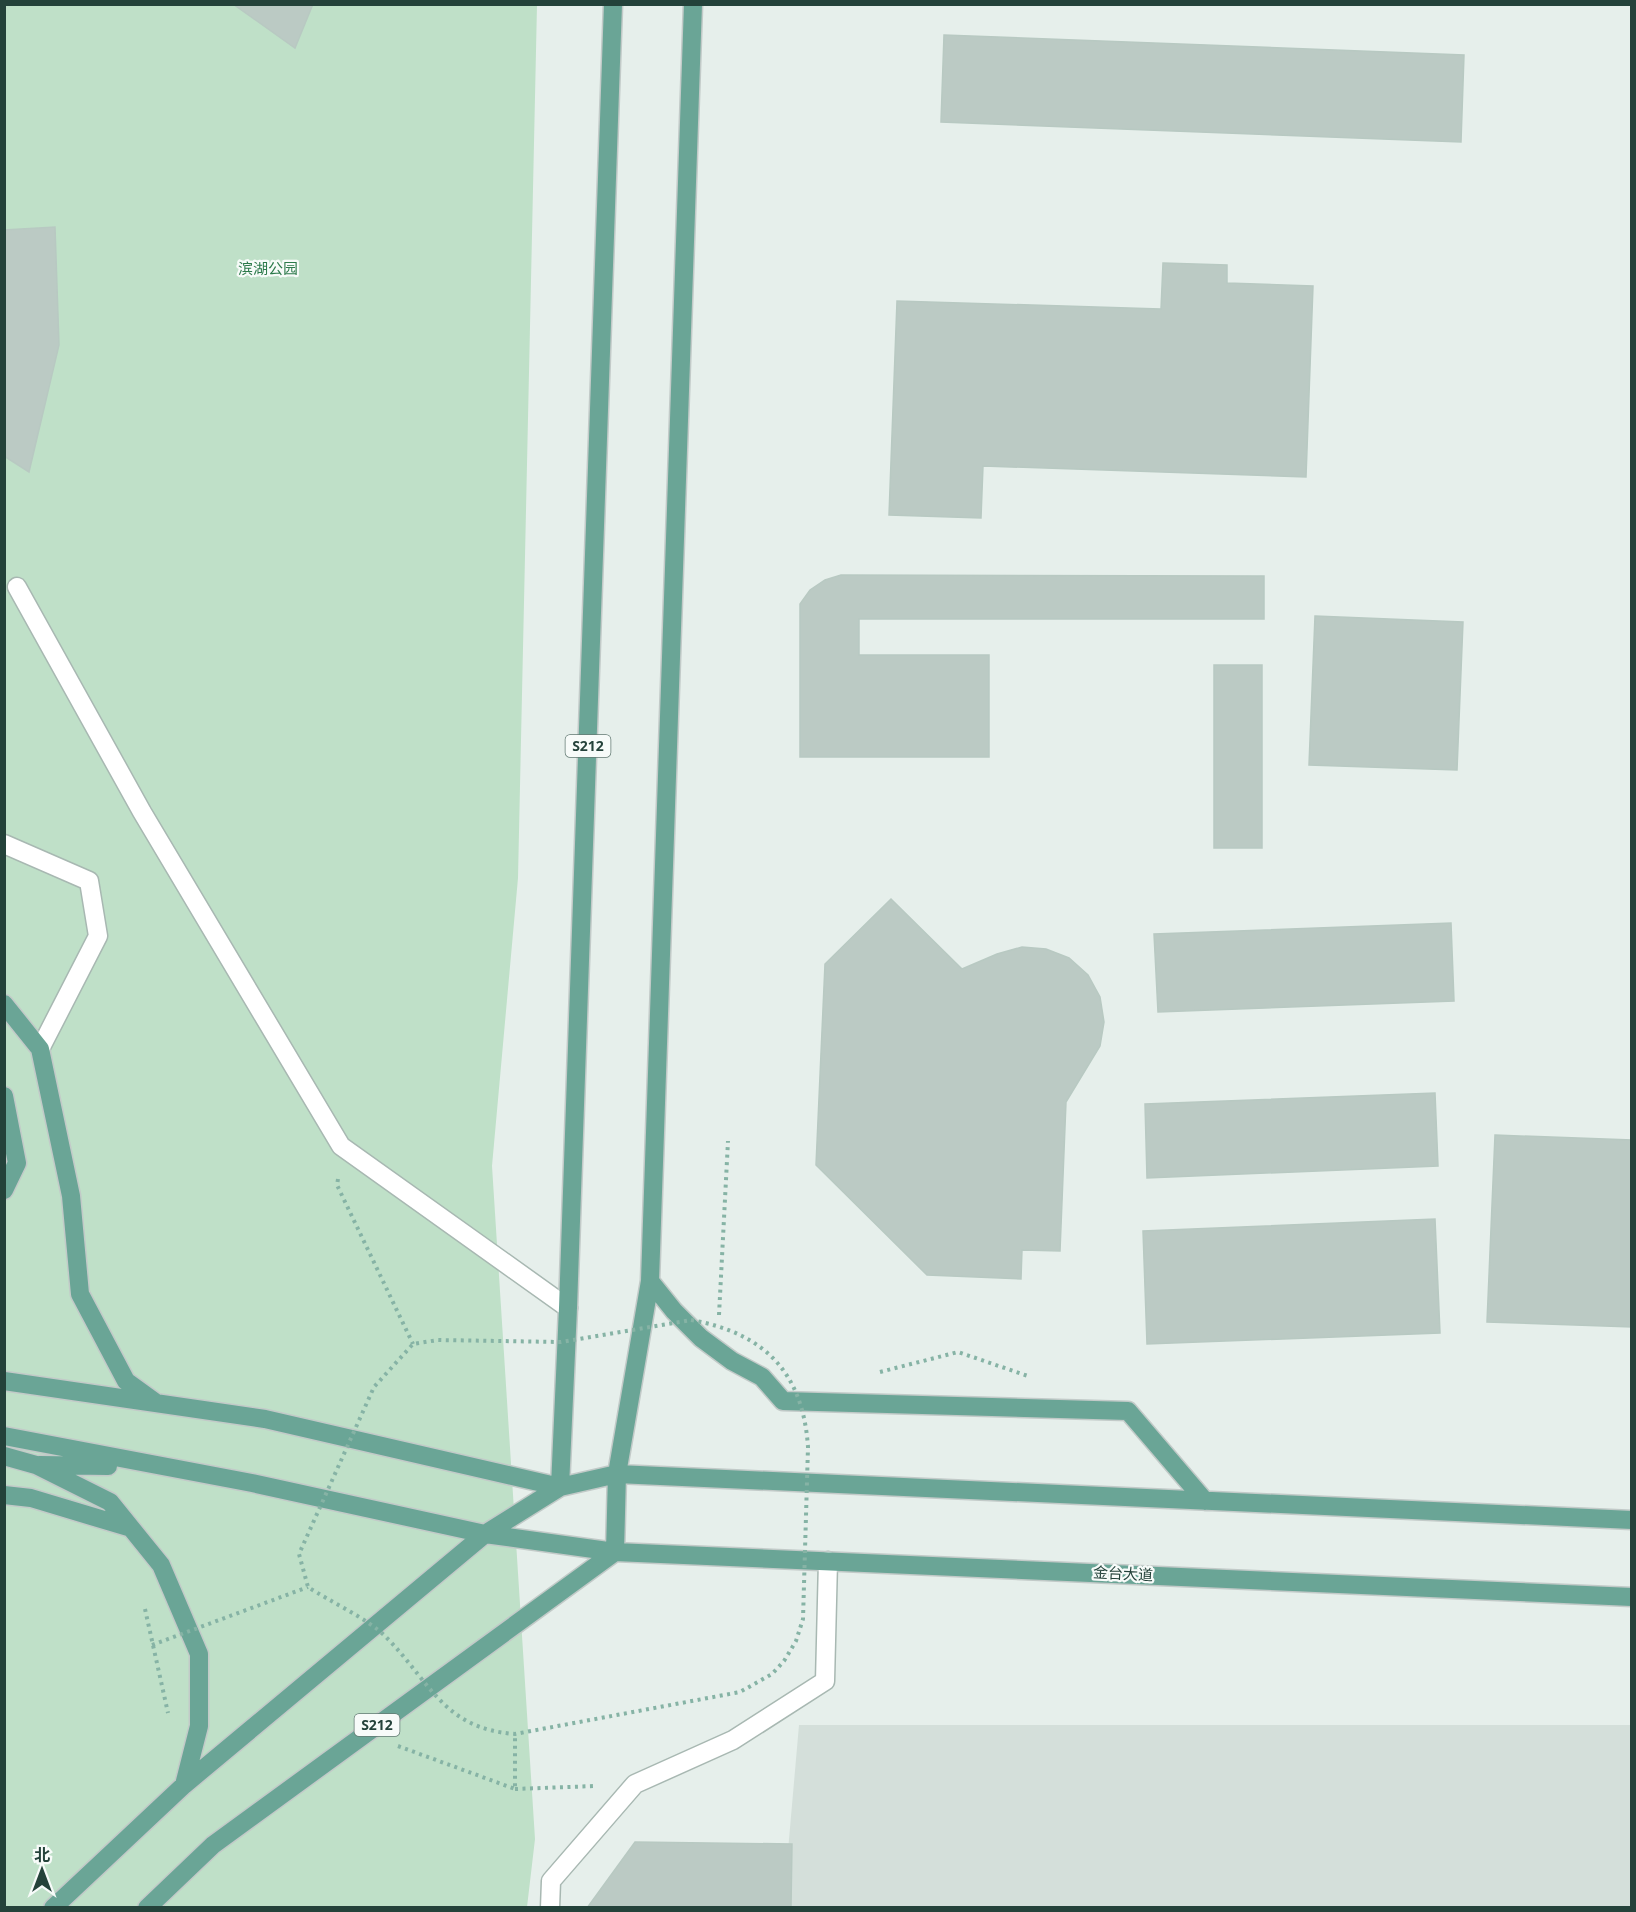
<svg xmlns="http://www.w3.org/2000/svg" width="1636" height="1912" font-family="'Open Sans','Noto Sans SC',sans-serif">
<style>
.built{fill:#d4dfda}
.green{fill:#bfe0c8}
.building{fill:#bbcac4;stroke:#b8c9c2;stroke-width:1.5}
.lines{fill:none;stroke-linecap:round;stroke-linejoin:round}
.minor-casing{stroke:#a8b8b2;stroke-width:21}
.major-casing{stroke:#c2cac8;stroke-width:21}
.path{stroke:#86b3a5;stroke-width:4;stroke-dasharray:3 4.5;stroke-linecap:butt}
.minor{stroke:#fff;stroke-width:18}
.major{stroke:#6aa596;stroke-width:18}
.path-bridge{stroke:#86b3a5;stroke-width:4;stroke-dasharray:3 4.5;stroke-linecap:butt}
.labels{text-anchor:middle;stroke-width:4.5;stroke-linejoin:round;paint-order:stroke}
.shield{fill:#f7fbf9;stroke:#637a73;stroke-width:1.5}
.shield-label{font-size:14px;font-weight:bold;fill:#24423a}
.park-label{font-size:15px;fill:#2d7a4b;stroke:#f7fbf9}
.street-label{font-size:15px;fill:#24423a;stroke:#f7fbf9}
</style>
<rect width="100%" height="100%" fill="#e6efeb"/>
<path class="built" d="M799,1725H1631V1907L783,1908Z"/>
<path class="green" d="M5,5H537L518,878L492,1166L535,1839L527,1907L5,1908Z"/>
<path class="building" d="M233,4H313L295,48Z
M944,35L1464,55L1461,142L941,122Z
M55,227L59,345L29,472L4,456V230Z
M1163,263L1227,265V283L1313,286L1306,477L983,466L981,518L889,515L897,301L1161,309Z
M841,575L1264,576V619H859V655H989V757H800V604L810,590L825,580Z
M1315,616L1463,622L1457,770L1309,765Z
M1214,665H1262V848H1214Z
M891,899L962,969L997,954L1022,947L1046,949L1069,958L1088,975L1100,997L1104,1022L1100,1046L1066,1102L1060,1251L1022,1250L1021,1279L927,1275L816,1165L825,964Z
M1451,923L1454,1001L1158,1012L1154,934Z
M1435,1093L1438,1166L1147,1178L1145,1104Z
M1495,1135L1632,1140V1327L1487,1322Z
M1435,1219L1440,1333L1147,1344L1143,1231Z
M635,1842L792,1844L791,1908H587Z"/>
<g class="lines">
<defs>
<path id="minor" d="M17,587L142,812L341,1146L568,1308
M4,844L89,881L98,936L40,1049
M550,1908L551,1881L635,1784L733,1740L825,1681L828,1561"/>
<path id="major" d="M4,1004L40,1049L71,1196L80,1294L126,1381L155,1402
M4,1096L17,1163L4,1190
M650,1281L674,1311L701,1338L732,1361L762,1377L783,1401L1128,1411L1205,1501
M4,1381L265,1419L560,1487
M4,1436L252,1483L485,1534L615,1552L1632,1597
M4,1456L36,1465L110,1502L161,1565L199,1654V1726L184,1785
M39,1465L108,1466
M560,1487L568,1308L613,4
M4,1495L31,1498L131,1528
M615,1552L617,1474L650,1281L693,4
M53,1908L184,1785L485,1534L560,1487L617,1474L1632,1520
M147,1908L213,1845L615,1552"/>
</defs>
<use href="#minor" class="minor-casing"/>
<use href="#major" class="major-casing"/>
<path class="path" d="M338,1179L337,1185L413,1344
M719,1315L728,1141
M880,1372L958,1352L1028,1376
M145,1609L168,1713
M398,1746L515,1789V1734
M515,1789L595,1786"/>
<use href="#minor" class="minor"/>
<use href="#major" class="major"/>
<path class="path-bridge" d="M691,1320C765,1333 803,1373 808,1447L803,1619L796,1641L784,1661L772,1674L740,1692L515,1734C443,1729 430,1681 385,1636C368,1619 329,1601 308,1587L299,1554L374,1387L413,1344L438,1340L561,1342Z
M152,1645L308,1587"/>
</g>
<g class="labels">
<g class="shield">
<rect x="565.5" y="735" width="45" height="22" rx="4.5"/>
<rect x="354.5" y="1714" width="45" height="22" rx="4.5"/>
</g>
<g class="shield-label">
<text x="588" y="751">S212</text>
<text x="377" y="1730">S212</text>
</g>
<g class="park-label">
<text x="268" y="274">滨湖公园</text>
</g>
<g class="street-label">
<text transform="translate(1123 1574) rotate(3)" y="5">金台大道</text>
</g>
</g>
<rect width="1636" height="1912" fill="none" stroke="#24423a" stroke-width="12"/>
<g transform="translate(42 1870)" stroke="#f7fbf9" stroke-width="4.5" paint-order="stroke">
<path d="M0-4.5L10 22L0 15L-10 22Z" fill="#24423a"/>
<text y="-9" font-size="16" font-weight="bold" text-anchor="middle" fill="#24423a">北</text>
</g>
</svg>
